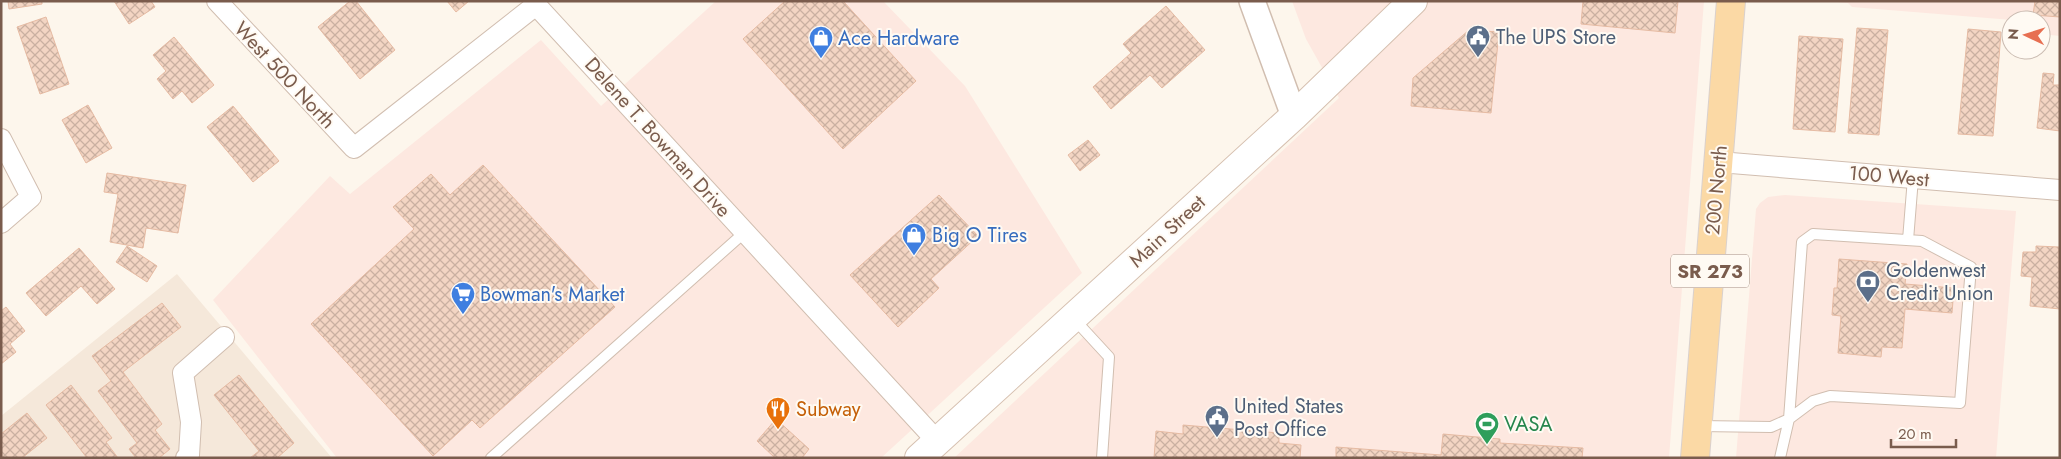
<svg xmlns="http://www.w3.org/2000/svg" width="2061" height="459" font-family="Jost,sans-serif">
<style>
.residential{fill:#f5e8da}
.commercial{fill:#fde8e0}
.building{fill:url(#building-cross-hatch);stroke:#e6bba3}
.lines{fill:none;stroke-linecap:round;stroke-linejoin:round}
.service-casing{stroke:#d1beb0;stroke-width:12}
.minor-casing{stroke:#d1beb0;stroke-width:22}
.tertiary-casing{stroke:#d1beb0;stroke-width:28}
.secondary-casing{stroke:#d6c0b0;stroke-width:30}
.primary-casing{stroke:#dad1cd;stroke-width:30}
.service{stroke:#fff;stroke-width:10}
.minor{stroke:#fff;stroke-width:20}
.tertiary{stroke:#fff;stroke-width:25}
.secondary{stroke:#fff;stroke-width:28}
.primary{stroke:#fbd9a5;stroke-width:28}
.labels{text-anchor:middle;stroke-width:4;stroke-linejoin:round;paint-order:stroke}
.shield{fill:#fffaf3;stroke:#a28b7f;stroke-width:1}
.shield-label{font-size:19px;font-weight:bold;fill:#7a5c4d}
.service-label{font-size:20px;fill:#4e5e75;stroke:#fffaf3;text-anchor:start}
.shop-label{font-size:20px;fill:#366cbe;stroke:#fffaf3;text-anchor:start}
.street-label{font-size:20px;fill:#7a5c4d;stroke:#fffaf3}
.food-label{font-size:20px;fill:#c56008;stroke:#fffaf3;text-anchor:start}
.leisure-label{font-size:20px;fill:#27864d;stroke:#fffaf3;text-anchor:start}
</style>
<defs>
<pattern id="building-cross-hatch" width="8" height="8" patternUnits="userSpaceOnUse" patternTransform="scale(1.25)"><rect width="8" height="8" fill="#f3d5c3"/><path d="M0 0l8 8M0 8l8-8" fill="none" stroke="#cab0a1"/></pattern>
</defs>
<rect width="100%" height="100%" fill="#fdf6ec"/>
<path class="residential" d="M177,274L332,458H1V416Z"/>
<path class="commercial" d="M716,1H883L965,86L1082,273L881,458H337L213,300L330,176L350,194L541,40L601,106Z
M1292,1H1704L1669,458H954L1339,98L1306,39Z
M1827,1H2060V36L2041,34V20H2012L1852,7L1848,3Z
M1785,195L2016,211L1996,458H1736L1756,209L1760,203L1768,197Z"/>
<path class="building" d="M8,1H42V4L9,9Z
M114,1H151L155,7L129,24Z
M350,1H356L395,50L360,79L318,27Z
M447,1H469L456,12Z
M785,1H843L916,81L843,149L743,39Z
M1583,1H1678L1675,33L1581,24Z
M2035,1H2060V17L2033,15Z
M1166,6L1205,50L1162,88L1150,75L1111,109L1093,87L1131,53L1123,44Z
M46,17L69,84L40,94L17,27Z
M1857,28L1888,30L1879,135L1848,133Z
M1968,29L2001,32L1993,136L1958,134Z
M1469,30L1499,32L1491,113L1411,106L1413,78Z
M1799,36L1843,39L1835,132L1793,129Z
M174,37L214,85L192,103L182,91L173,99L157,79L166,71L153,55Z
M2043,73L2054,74L2053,85H2060V131L2037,128Z
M88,105L112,148L86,163L62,120Z
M233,106L279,161L253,182L207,127Z
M1088,140L1100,155L1080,171L1068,155Z
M483,165L615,307L480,428L472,420L433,456L311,324L414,229L393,207L431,174L450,195Z
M107,173L186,185L178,233L146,228L143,248L110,242L118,194L104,192Z
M939,195L978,236L931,279L939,288L898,327L850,275Z
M127,246L157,266L147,282L116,262Z
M2036,246L2059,247L2060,309L2030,306L2032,277L2021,276L2023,252H2036Z
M79,248L115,289L97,304L81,286L46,316L26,293Z
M1839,259L1907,264L1905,284L1954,288L1952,313L1905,309L1902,348L1882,347L1881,357L1838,353L1841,316L1832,315L1834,288H1837Z
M162,303L181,327L123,372L162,424L155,430L170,449L159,458H136L129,449L137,443L98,391L111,381L92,356Z
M6,307L25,331L10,344L16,352L1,364V311Z
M239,375L294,443L277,458H250L259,451L214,395Z
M71,385L112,438L106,442L118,458H87L46,405Z
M27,413L47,438L22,458H1V434Z
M776,419L809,449L802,458H775L757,441Z
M1183,425L1279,433V443L1301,445L1300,458H1154L1156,431L1183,434Z
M1443,434L1500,439V443L1583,448L1582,458H1336V447L1441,455Z"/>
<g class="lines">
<defs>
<path id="service" d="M1908,240L1913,178
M1074,319L1109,357L1102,458
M1699,426L1771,427L1789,419L1813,401L1830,396L1960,403L1971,267L1922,241L1813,234L1802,242L1789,419L1780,458
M491,458L745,232"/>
<path id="minor" d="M217,1L354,148L536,5L937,441
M1,139L31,197L1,223
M1719,162L2060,190
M186,458L189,455L191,422L183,373L224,337"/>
<path id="tertiary" d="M1252,1L1294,116"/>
<path id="secondary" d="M919,458L1294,116L1413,1"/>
<path id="primary" d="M1695,458L1731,1"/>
</defs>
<use href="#service" class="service-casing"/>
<use href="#minor" class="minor-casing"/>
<use href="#tertiary" class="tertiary-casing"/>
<use href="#secondary" class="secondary-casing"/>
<use href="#primary" class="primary-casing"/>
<use href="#service" class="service"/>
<use href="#minor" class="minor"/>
<use href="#tertiary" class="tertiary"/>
<use href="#secondary" class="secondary"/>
<use href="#primary" class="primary"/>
</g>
<defs>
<symbol id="civic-pin" viewBox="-11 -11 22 30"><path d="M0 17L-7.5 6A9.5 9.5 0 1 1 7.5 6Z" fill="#5c6f8a" stroke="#fffaf3"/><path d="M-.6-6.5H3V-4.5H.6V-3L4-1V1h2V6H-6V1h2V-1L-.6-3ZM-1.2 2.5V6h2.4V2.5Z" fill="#fff"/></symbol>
<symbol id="shop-pin" viewBox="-11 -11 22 30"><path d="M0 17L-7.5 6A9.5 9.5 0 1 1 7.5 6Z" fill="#3f7fe0" stroke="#fffaf3"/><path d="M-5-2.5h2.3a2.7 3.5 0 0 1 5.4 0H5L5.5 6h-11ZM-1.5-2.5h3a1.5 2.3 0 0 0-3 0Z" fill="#fff"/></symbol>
<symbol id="bank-pin" viewBox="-11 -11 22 30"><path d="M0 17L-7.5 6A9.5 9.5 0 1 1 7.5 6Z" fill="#5c6f8a" stroke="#fffaf3"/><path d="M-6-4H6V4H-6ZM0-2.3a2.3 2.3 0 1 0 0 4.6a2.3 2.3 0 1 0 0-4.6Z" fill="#fff"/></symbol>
<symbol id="supermarket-pin" viewBox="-11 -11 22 30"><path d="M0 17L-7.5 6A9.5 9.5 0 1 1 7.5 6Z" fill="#3f7fe0" stroke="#fffaf3"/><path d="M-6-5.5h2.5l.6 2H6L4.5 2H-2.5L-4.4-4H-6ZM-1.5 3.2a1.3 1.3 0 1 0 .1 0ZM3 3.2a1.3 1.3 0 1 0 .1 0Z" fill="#fff"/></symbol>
<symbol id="restaurant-pin" viewBox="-11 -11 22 30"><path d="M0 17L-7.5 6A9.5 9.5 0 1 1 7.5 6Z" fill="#e8710a" stroke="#fffaf3"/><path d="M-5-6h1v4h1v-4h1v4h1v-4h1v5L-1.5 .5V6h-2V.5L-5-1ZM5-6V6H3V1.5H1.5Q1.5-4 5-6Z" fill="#fff"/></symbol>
<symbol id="stadium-pin" viewBox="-11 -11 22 30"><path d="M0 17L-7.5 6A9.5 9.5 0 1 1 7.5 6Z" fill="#2e9e5b" stroke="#fffaf3"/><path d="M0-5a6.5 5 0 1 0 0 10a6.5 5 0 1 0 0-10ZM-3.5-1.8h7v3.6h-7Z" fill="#fff"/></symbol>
</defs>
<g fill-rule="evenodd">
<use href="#civic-pin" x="1464" y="23" width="28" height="38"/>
<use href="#shop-pin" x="807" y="24" width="28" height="38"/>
<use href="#shop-pin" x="900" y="221" width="28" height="38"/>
<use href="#bank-pin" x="1854" y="268" width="28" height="38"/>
<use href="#supermarket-pin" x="449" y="280" width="28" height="38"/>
<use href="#restaurant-pin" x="764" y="395" width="28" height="38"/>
<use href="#civic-pin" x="1203" y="403" width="28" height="38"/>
<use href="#stadium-pin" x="1473" y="410" width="28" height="38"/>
</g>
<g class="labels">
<rect class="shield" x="1671" y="254.5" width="78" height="33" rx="4"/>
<g class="shield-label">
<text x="1710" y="278">SR 273</text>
</g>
<g class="service-label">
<text x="1496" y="44">The UPS Store</text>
<text x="1886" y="277">Goldenwest<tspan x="1886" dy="23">Credit Union</tspan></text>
<text x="1234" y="413">United States<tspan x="1234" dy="23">Post Office</tspan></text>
</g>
<g class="shop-label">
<text x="838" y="45">Ace Hardware</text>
<text x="932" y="242">Big O Tires</text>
<text x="480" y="301">Bowman's Market</text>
</g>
<g class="street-label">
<text transform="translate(285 75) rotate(47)" y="7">West 500 North</text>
<text transform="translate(658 137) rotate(48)" y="7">Delene T. Bowman Drive</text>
<text transform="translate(1889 176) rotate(5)" y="7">100 West</text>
<text transform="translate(1716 190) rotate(-85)" y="7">200 North</text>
<text transform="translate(1167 231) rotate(-43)" y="7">Main Street</text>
</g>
<g class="food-label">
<text x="796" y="416">Subway</text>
</g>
<g class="leisure-label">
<text x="1504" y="431">VASA</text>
</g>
</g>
<rect width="2061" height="459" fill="none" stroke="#7a5c4d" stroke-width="5"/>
<g transform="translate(2026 35) rotate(274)"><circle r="24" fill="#fffaf3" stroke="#cabbb1"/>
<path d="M0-4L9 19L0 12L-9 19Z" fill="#e76f51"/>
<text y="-8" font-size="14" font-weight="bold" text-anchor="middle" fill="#7a5c4d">N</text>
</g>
<path d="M1891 439v8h65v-8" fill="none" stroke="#7a5c4d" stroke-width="2.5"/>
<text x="1898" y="439" font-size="15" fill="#7a5c4d" stroke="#fffaf3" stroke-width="4" paint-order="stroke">20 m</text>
</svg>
